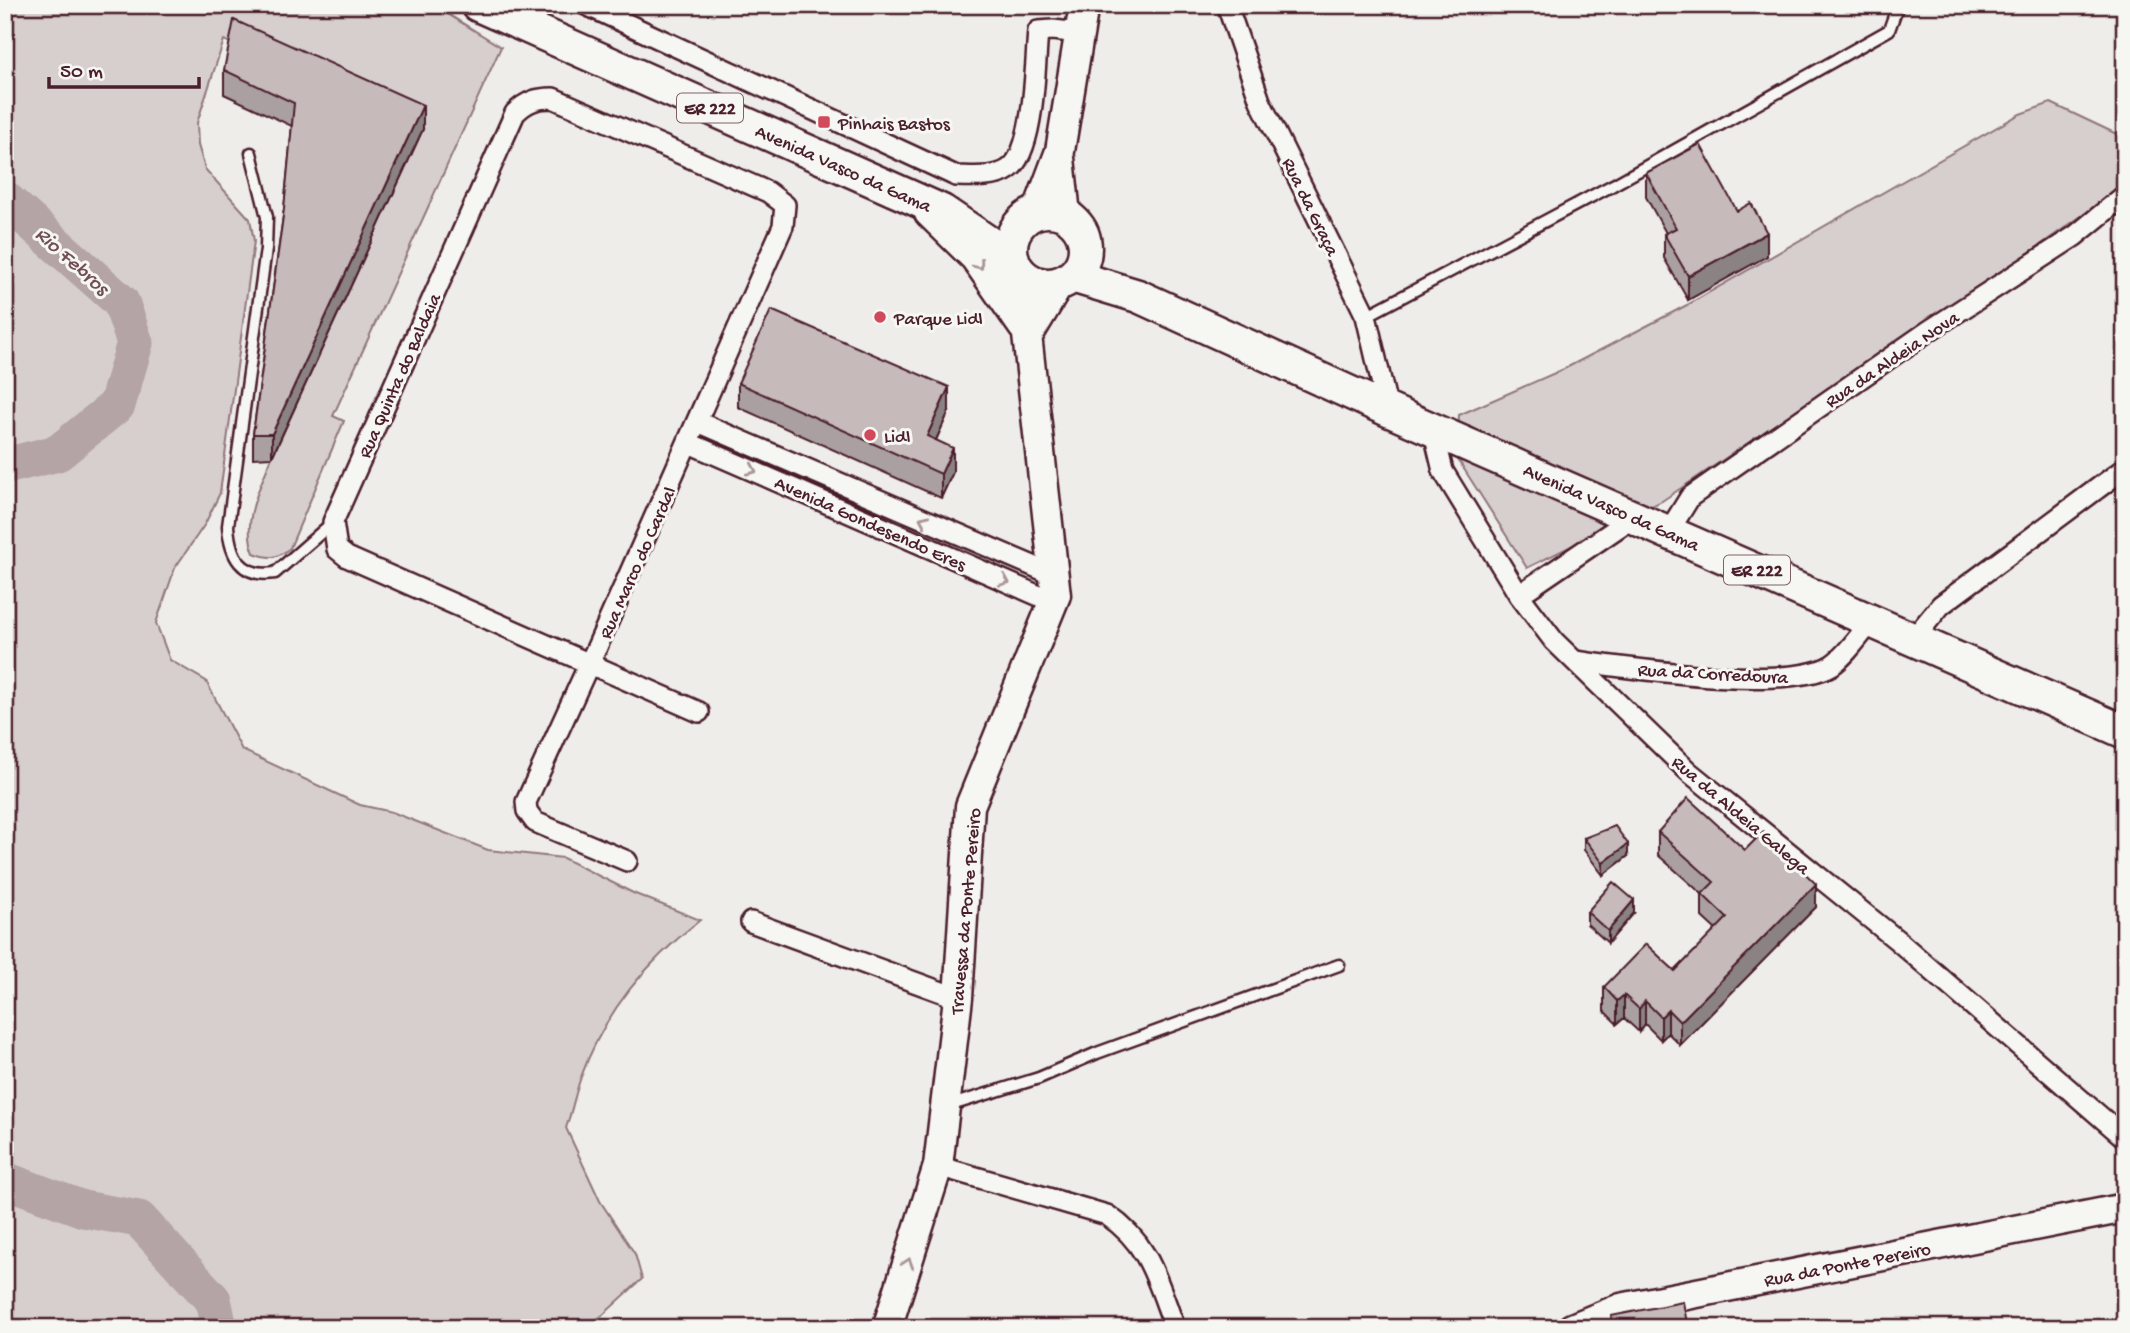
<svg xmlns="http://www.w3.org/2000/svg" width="2130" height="1333" font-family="'Gochi Hand',sans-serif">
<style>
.green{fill:#d7cfce;stroke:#90777c;stroke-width:2}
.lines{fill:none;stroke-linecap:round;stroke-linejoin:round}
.river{stroke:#b4a4a5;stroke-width:37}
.lane-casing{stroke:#4a1f2b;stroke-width:15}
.street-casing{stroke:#4a1f2b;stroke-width:24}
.secondary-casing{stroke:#4a1f2b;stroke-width:33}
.primary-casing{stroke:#4a1f2b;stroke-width:37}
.lane{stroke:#f6f6f2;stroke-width:10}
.street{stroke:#f6f6f2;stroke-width:19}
.secondary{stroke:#f6f6f2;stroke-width:28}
.primary{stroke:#f6f6f2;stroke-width:32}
.wall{fill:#aaa0a1;stroke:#4a1f2b;stroke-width:2}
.shaded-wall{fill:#8b8283;stroke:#4a1f2b;stroke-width:2}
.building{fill:#c6babb;stroke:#4a1f2b;stroke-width:2}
.oneway{stroke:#a99598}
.poi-dot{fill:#d1495b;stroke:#f6f6f2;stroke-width:2.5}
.labels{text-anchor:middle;stroke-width:6;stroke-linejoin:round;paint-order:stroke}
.shield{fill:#f6f6f2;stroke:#7e6067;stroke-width:2}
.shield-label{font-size:18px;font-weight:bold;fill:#4a1f2b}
.poi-label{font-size:19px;fill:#4a1f2b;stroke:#f6f6f2;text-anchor:start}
.street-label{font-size:19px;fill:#4a1f2b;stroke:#f6f6f2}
.water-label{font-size:21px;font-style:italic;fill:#6f4e56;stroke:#f6f6f2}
</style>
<rect width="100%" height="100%" fill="#efedea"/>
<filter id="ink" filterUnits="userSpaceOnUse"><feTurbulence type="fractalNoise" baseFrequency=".0143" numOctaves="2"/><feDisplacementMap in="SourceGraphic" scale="14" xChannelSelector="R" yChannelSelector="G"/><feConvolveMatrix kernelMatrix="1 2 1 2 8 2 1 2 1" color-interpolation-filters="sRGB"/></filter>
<g filter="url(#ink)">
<path class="green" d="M5,5H433L501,47L333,416L344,421L290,548C277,559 269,559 254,553C241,522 260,487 272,457L423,129L224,40L197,123L198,145L205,169L250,219L254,241L220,493L205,524L175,568L156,623L170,660L206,681L242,750L360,805L392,812L488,850L563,858L633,893L700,920C646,963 605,1011 581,1077C575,1094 572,1111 566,1128L600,1201L635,1254L642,1279L604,1314L585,1328H5Z
M2051,103L2125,138V185L2009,267L1662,501L1527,568L1457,458L1459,415L1564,369L1687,305L2020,114Z"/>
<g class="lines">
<path class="river" d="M5,199L121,302L135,343L117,405L58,453L5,466
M5,1180L83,1209L139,1219L213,1300L219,1328"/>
<defs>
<path id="lane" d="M251,153L267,217L266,249L228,526C230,556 241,578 275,573L332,523
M1366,316L1613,185L1889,30L1898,5
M948,1106L1039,1078L1097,1053L1339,965"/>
<path id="street" d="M586,5L956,176C971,176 995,179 1009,169C1035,151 1035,62 1038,31L1053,30L1079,33
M1227,5L1260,101L1366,316L1388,410
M698,422L1054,575
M1433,429L1443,471L1519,595L1554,641L1689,772L1897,940L2125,1138
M689,443L1053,602
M1669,531L1690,497L1927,332L2075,236L2125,195
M1519,595L1635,516
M1914,638L1941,605L2125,468
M1575,661C1629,668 1789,692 1832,665C1847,655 1860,634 1872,621
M627,861L535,822L527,811L526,802L589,664L597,647L783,226L785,205L768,192L553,98C537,98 527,101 515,113L333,522L337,549L347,557L699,712
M751,922L958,998
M938,1166L1107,1215C1150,1244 1157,1281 1175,1328"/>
<path id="secondary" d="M1060,158L1066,215
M1037,212L1060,151L1084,5
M929,213L975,258L1023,327
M1028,336L1060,283
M887,1328L938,1166L958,998L970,806L1056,595L1020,272
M1572,1328L1621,1308L2125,1208"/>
<path id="primary" d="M478,5L942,211L1013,259
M1011 248a37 37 0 1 1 74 0a37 37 0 1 1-74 0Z
M1072,276L1138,296L1388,410L2125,732"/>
</defs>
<use href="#lane" class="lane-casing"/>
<use href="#street" class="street-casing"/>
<use href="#secondary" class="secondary-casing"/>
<use href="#primary" class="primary-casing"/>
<use href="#lane" class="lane"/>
<use href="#street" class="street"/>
<use href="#secondary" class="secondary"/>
<use href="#primary" class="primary"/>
</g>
<path class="wall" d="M224,70L423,129L272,457L253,458V434L284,209L292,126L224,94Z
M1646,173L1737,211L1767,256L1688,300L1664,258V234L1666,233L1646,197Z
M738,383L949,411L936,440L953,472L941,498L738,407Z
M1658,832L1745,850L1816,907L1680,1045L1668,1033L1661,1040L1645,1024L1639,1032L1624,1018L1617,1024L1604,1011V987L1675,971L1716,930L1702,917V894L1658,855Z
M1584,838L1628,856L1603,875L1584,850Z
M1587,912L1634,913L1608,943L1587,924Z"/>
<path class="shaded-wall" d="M423,105V129L272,457V434Z
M1767,233V256L1688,300V276Z
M949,387V411L927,460V436Z
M953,448V472L941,498V474Z
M1628,844V856L1603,875V863Z
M1816,884V907L1680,1045V1022Z
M1634,900V913L1608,943V931Z
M1624,995V1018L1617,1024V1001Z
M1645,1001V1024L1639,1032V1009Z
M1668,1010V1033L1661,1040V1017Z"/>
<path class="building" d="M234,20L423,105L272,434H253L284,209L294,103L224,70Z
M1700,144L1737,211L1751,203L1767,233L1688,276L1664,234L1676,228L1646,173Z
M771,310L949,387L927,436L953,448L941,474L738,383Z
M1688,798L1745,850L1763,832L1816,884L1680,1022L1668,1010L1661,1017L1645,1001L1639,1009L1624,995L1617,1001L1604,987L1646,944L1675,971L1727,918L1702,894L1714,882L1658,832Z
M1615,826L1628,844L1603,863L1584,838Z
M1613,882L1634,900L1608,931L1587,912Z
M1683,1302L1688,1328H1613L1611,1316Z"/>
<defs><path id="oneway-chevron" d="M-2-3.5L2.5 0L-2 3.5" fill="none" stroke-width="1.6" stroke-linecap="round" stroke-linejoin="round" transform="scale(1.75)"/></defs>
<g class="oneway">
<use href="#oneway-chevron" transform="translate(979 265) rotate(52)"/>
<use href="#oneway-chevron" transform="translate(752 470) rotate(24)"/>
<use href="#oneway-chevron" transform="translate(924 520) rotate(-156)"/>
<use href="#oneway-chevron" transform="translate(1005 581) rotate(23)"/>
<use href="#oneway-chevron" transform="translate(908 1263) rotate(-72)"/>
</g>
</g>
<g class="poi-dot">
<rect x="817" y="115" width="14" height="14" rx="3.5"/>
<circle cx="880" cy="317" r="7"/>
<circle cx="870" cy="435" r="7"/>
</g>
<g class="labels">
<g class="shield">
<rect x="677" y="93.5" width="66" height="29" rx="5"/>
<rect x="1724" y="555.5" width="66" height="29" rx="5"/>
</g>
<g class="shield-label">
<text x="710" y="114">ER 222</text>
<text x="1757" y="576">ER 222</text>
</g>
<g class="poi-label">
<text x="838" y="129">Pinhais Bastos</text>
<text x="894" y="324">Parque Lidl</text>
<text x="884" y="442">Lidl</text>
</g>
<g class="street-label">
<text transform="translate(844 167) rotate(24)" y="7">Avenida Vasco da Gama</text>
<text transform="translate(1312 206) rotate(64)" y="7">Rua da Graça</text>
<text transform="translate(1891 358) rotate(-34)" y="7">Rua da Aldeia Nova</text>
<text transform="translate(398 375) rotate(-66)" y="7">Rua Quinta do Baldaia</text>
<text transform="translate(1612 506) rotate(24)" y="7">Avenida Vasco da Gama</text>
<text transform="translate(871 522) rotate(24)" y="7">Avenida Gondesendo Eres</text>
<text transform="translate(636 562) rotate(-66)" y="7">Rua Marco do Cardal</text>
<text transform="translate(1713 672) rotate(3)" y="7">Rua da Corredoura</text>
<text transform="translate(1742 814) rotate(40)" y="7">Rua da Aldeia Galega</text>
<text transform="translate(964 911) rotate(-85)" y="7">Travessa da Ponte Pereiro</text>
<text transform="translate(1847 1263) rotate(-11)" y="7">Rua da Ponte Pereiro</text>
</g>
<g class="water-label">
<text transform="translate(73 260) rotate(42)" y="7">Rio Febros</text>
</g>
</g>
<rect width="2130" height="1333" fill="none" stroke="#f6f6f2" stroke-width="28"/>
<rect x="14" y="14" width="2102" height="1305" fill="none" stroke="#4a1f2b" stroke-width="2.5" filter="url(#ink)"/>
<path d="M49 77v10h150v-10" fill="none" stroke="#4a1f2b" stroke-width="3.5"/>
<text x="60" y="77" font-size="21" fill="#4a1f2b" stroke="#f6f6f2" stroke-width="5" paint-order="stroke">50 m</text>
</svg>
